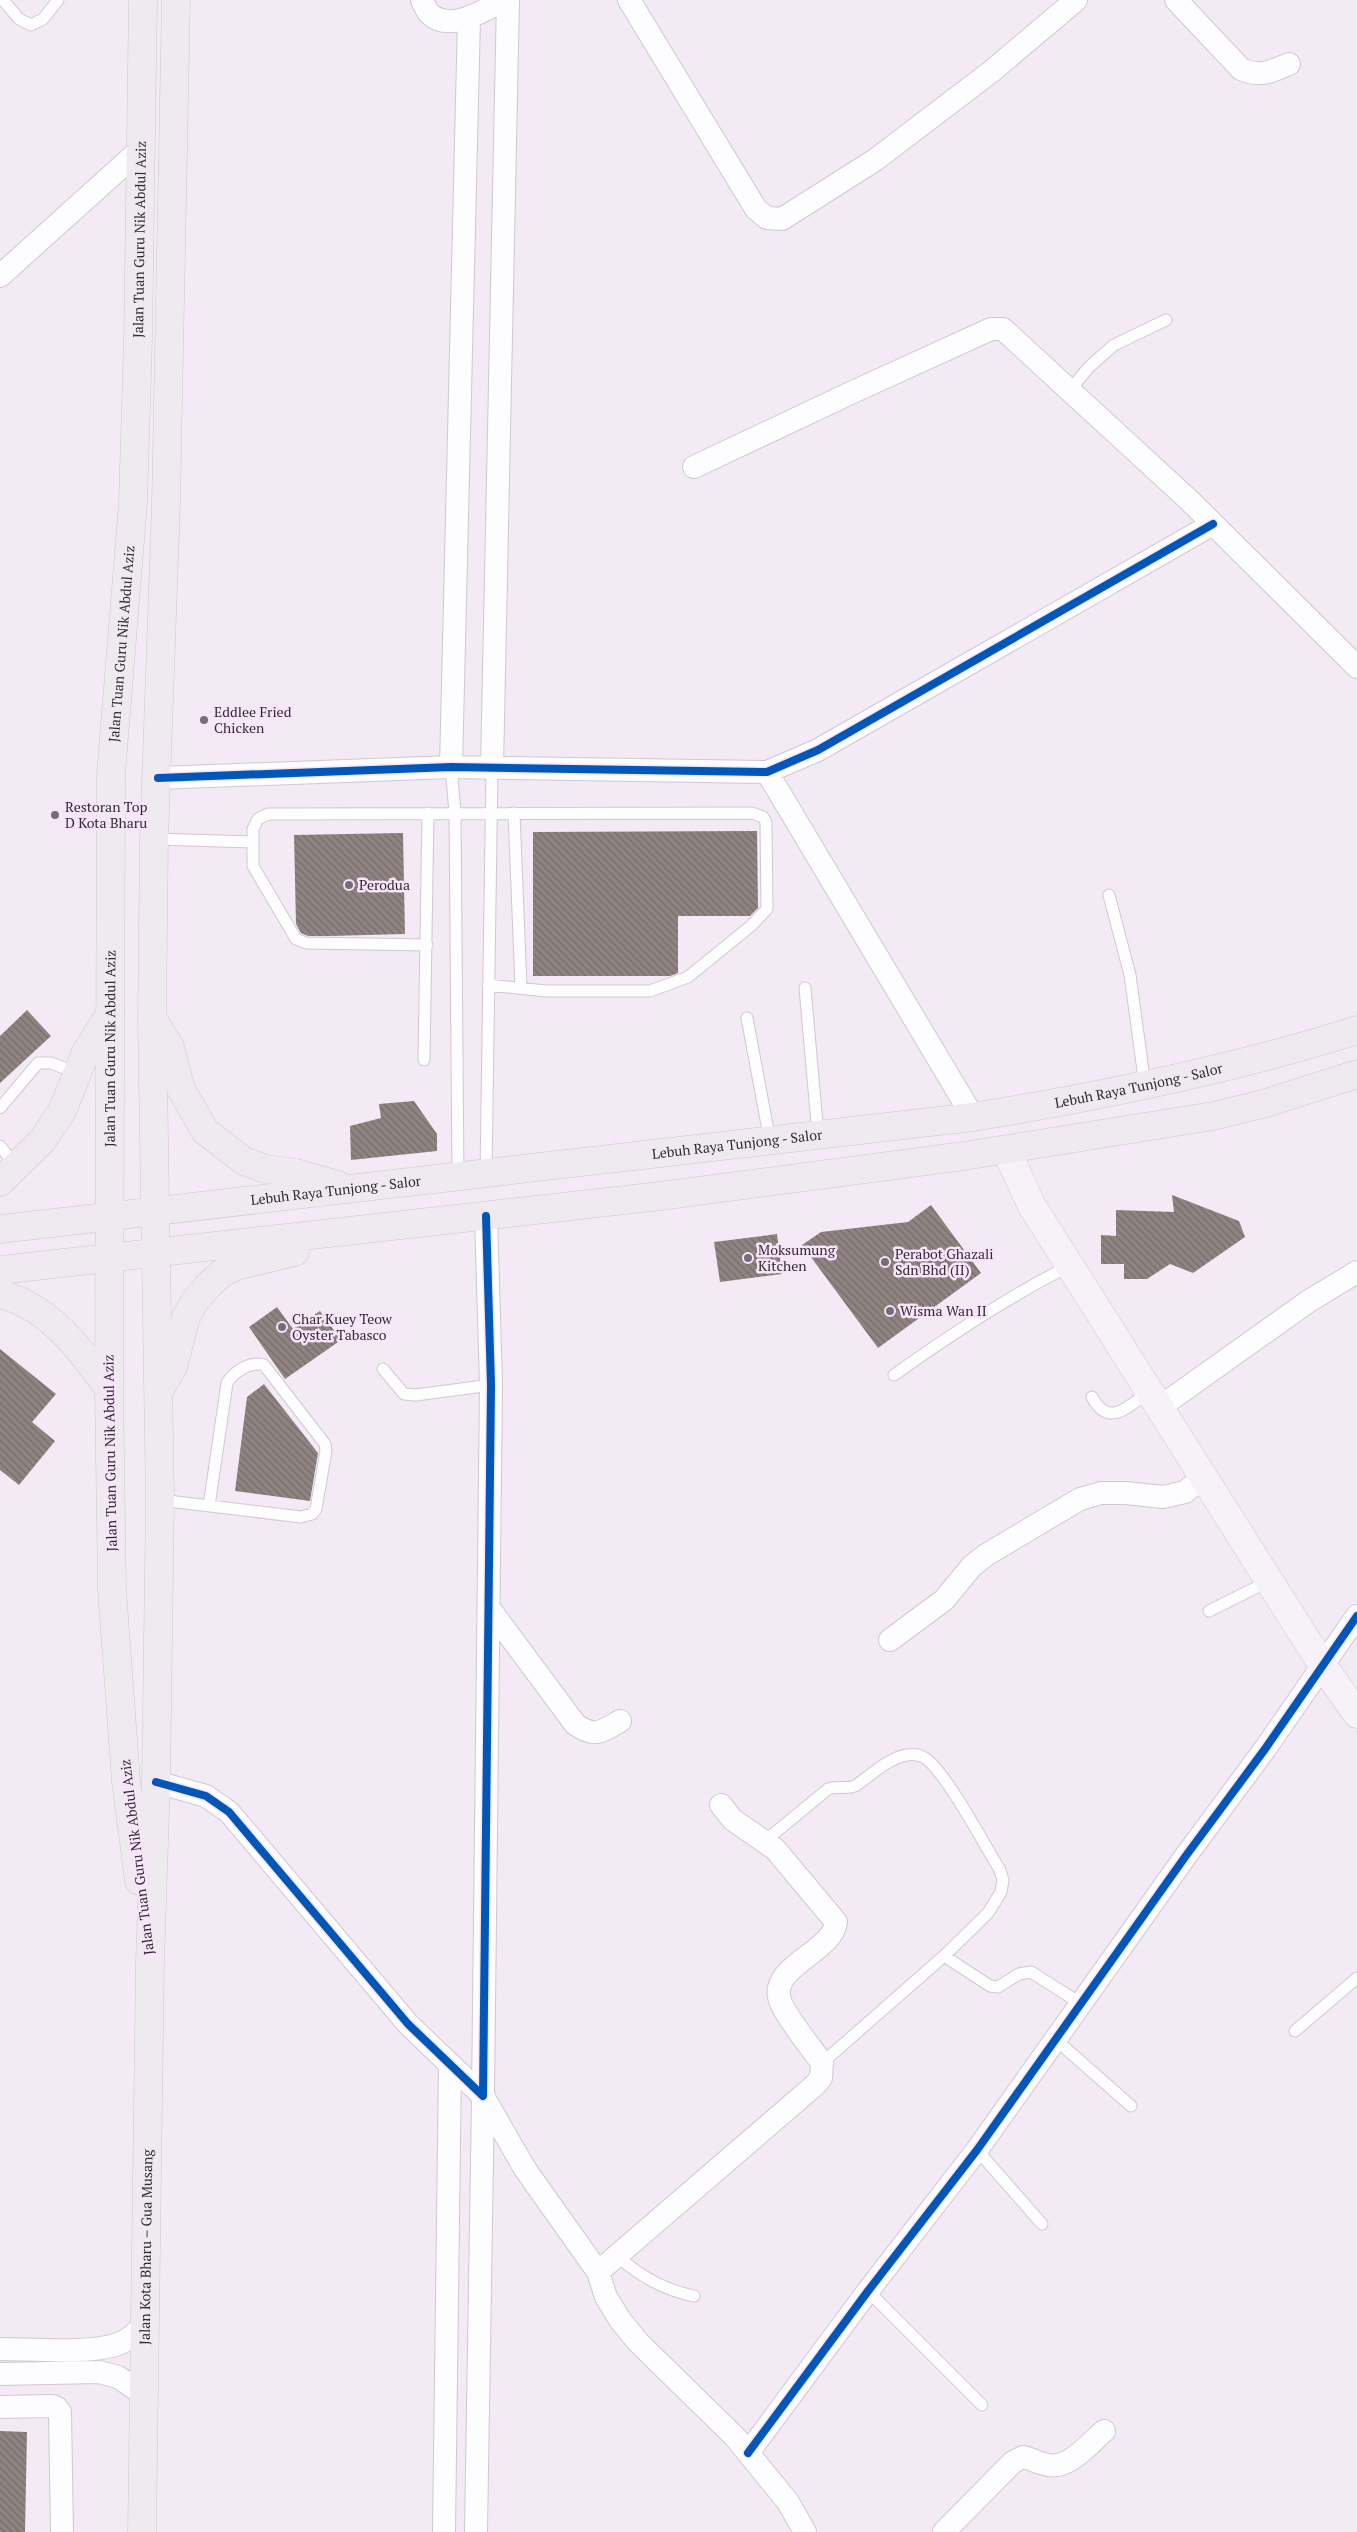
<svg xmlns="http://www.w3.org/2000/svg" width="1357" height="2532" font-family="'PT Serif',serif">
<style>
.building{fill:url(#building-back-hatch)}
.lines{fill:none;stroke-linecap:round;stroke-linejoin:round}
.service-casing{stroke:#cfc8d0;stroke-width:13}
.minor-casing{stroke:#cfc8d0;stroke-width:24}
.secondary-casing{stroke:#cfc8d0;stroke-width:29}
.primary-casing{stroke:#cec9ce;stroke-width:29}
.service{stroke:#fdfcfe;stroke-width:11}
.minor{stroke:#fdfcfe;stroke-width:22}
.secondary{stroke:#f6f2f7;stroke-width:28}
.primary{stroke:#efe9f0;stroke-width:28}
.cycleway-casing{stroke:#f7e5fa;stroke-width:11}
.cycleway{stroke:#0057b8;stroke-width:8}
.poi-dot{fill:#766e77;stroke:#f7e5fa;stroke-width:2}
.labels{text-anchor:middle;stroke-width:5;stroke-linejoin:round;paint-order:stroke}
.street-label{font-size:14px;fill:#322b33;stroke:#f7e5fa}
.poi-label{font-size:14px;fill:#322b33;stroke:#f7e5fa;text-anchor:start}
</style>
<defs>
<pattern id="building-back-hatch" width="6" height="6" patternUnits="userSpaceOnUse" patternTransform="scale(1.25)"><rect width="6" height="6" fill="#8f8481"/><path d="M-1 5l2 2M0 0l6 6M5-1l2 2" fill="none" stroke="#756c6a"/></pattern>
</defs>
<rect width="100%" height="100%" fill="#f4eaf5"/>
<!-- building -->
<path class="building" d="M757,831L758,908L750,916H678V973L670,976H533V832Z
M403,833L405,934L329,936H308L301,933L296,924L294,835Z
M27,1010L51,1036L0,1083V1036Z
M414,1101L437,1134V1151L351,1160L350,1126L381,1118L379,1104Z
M1172,1195L1239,1221L1245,1237L1193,1273L1170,1264L1147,1279H1124V1264H1101V1235L1116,1236V1210L1174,1212Z
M931,1205L981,1273L878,1348L802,1245L821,1232L908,1222Z
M777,1234L782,1274L720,1282L714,1242Z
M277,1307L293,1329L320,1311L341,1340L285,1379L249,1327Z
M0,1349L56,1394L32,1422L55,1441L19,1485L0,1470Z
M264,1384L318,1453L310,1501L235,1491L247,1397Z
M0,2431L27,2432L25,2532H0Z"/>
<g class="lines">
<!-- service casing -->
<g class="service-casing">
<path id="service" d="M3,0L19,19L31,25L43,19L58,0
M1070,390L1089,367L1114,345L1166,320
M451,767L455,813L458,1176
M514,813L521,987
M154,839L253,842
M1109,895L1130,975L1145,1085
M427,945L306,943L296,939L253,866V829L258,819L268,814L752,813L763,817L766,822L767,909L752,925L688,977L650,991H546L488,985
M805,988L818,1135
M747,1018L770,1141
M424,1060L428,813
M0,1108L38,1063H51L78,1073
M0,1146L16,1166
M486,1173L492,768
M383,1369L404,1394L416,1395L491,1385
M894,1375C950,1335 1008,1297 1069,1266
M1092,1397C1109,1429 1128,1406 1150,1391
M160,1500L301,1517L312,1514L316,1509L326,1451L325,1444L264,1365C251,1361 234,1371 227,1383L209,1506
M1209,1611L1269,1581
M765,1841L828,1789C837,1785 845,1790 855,1786C870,1776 888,1758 907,1755C913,1754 920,1755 925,1758C946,1772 985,1846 1000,1870L1003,1880L1001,1892L988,1913L944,1956L822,2063
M944,1956L990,1986L998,1987L1019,1974L1031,1972L1080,2003
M1295,2031L1357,1978
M1055,2039L1131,2106
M977,2150L1042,2224
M618,2257C642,2277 664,2290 694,2296
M868,2291L982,2405"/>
</g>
<!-- minor casing -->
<g class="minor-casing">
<path id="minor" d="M422,0C424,4 426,11 430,14C451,33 484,10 504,0
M629,0L756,209L767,218L782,219L875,160L992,71L1076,0
M1176,0L1241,69C1260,78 1272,71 1289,64
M0,276L141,149
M694,467L855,391L991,329H1003L1190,501L1357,667
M451,767L469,18
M492,768L508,0
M767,772L973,1117
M158,778L451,767L767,772L818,750L1213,524
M1160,1407L1309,1301L1357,1272
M489,1608L575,1724C594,1738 601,1732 620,1721
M890,1640L944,1600L972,1566L986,1555L1080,1499L1101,1493H1126L1163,1497L1185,1492L1202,1478
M156,1782L206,1796L229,1812L408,2024L483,2096L491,1385L486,1216
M483,2096L525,2169L598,2272L606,2297L620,2320L638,2342L735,2437L788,2502L805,2532
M598,2272L815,2085L821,2078L822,2063C810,2046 789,2021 781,2003C765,1967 833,1953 836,1922L775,1849L733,1820L721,1805
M0,2349C31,2349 96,2355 123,2342C131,2338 138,2331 144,2325
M0,2374L99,2372L118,2377L143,2394
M0,2407L52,2406L57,2408L60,2412L62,2532
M748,2453L868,2291L977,2150L1185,1857L1265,1749L1357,1616
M444,2532L450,2064
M476,2532L483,2099
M944,2532L1013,2462L1023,2457C1032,2459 1040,2464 1049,2465C1069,2469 1090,2443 1104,2431"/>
</g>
<!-- secondary casing -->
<g class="secondary-casing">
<path id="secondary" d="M1006,1150L1032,1206L1323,1666L1357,1714"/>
</g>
<!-- primary casing -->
<g class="primary-casing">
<g id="primary">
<path d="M154,1021L170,1047L181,1089L205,1131L244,1161L266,1169L296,1173L338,1185"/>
<path d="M0,1182L42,1141L62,1111L86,1052L110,1014"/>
<path id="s1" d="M0,1229L973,1117C1103,1096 1231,1070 1357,1030"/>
<path d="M0,1270L660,1196L964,1156L1213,1116L1263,1104L1357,1074"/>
<path d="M0,1294C50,1307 80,1349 109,1389"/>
<path d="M161,1387L173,1367L186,1317L195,1301L208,1286L222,1273L236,1266L295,1252"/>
<path id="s2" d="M139,1881L126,1781L112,1590L109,1389L111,774L133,503L138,339L143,0"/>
<path id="s3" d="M142,2532L150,1962L156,1782L160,1500L152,1018L154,839L166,504L176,0"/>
</g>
</g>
<!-- service -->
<use href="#service" class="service"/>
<!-- minor -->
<use href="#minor" class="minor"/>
<!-- secondary -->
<use href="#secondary" class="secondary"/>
<!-- primary -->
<use href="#primary" class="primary"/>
<!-- cycleway casing -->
<g class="cycleway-casing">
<path id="cycleway" d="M158,778L451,767L767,772L818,750L1213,524
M156,1782L206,1796L229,1812L408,2024L483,2096L491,1385L486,1216
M748,2453L868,2291L977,2150L1185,1857L1265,1749L1357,1616"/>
</g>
<!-- cycleway -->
<use href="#cycleway" class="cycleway"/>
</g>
<!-- markers -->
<g class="poi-dot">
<circle cx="204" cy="720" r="5"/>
<circle cx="55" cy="815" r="5"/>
<circle cx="349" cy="885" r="5"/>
<circle cx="748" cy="1258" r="5"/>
<circle cx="885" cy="1262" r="5"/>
<circle cx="890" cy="1311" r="5"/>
<circle cx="282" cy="1327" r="5"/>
</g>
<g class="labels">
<!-- street labels -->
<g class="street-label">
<text dy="5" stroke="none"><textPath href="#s2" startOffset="1644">Jalan Tuan Guru Nik Abdul Aziz</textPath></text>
<text dy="5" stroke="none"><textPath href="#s2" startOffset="1239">Jalan Tuan Guru Nik Abdul Aziz</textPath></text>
<text dy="5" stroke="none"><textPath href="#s2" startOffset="834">Jalan Tuan Guru Nik Abdul Aziz</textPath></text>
<text dy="5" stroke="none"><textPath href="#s1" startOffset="1148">Lebuh Raya Tunjong - Salor</textPath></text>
<text dy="5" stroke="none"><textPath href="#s1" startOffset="742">Lebuh Raya Tunjong - Salor</textPath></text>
<text dy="5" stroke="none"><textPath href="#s1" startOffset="338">Lebuh Raya Tunjong - Salor</textPath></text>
<text transform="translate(110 1453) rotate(-91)" y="5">Jalan Tuan Guru Nik Abdul Aziz</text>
<text transform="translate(137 1857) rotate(-97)" y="5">Jalan Tuan Guru Nik Abdul Aziz</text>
<text dy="5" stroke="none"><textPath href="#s3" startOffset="285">Jalan Kota Bharu – Gua Musang</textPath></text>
</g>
<!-- poi labels -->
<g class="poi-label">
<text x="214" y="717">Eddlee Fried<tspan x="214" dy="16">Chicken</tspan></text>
<text x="65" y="812">Restoran Top<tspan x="65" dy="16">D Kota Bharu</tspan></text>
<text x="359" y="890">Perodua</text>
<text x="758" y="1255">Moksumung<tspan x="758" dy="16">Kitchen</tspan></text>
<text x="895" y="1259">Perabot Ghazali<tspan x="895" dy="16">Sdn Bhd (II)</tspan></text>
<text x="900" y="1316">Wisma Wan II</text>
<text x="292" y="1324">Char Kuey Teow<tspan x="292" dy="16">Oyster Tabasco</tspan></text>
</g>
</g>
</svg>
